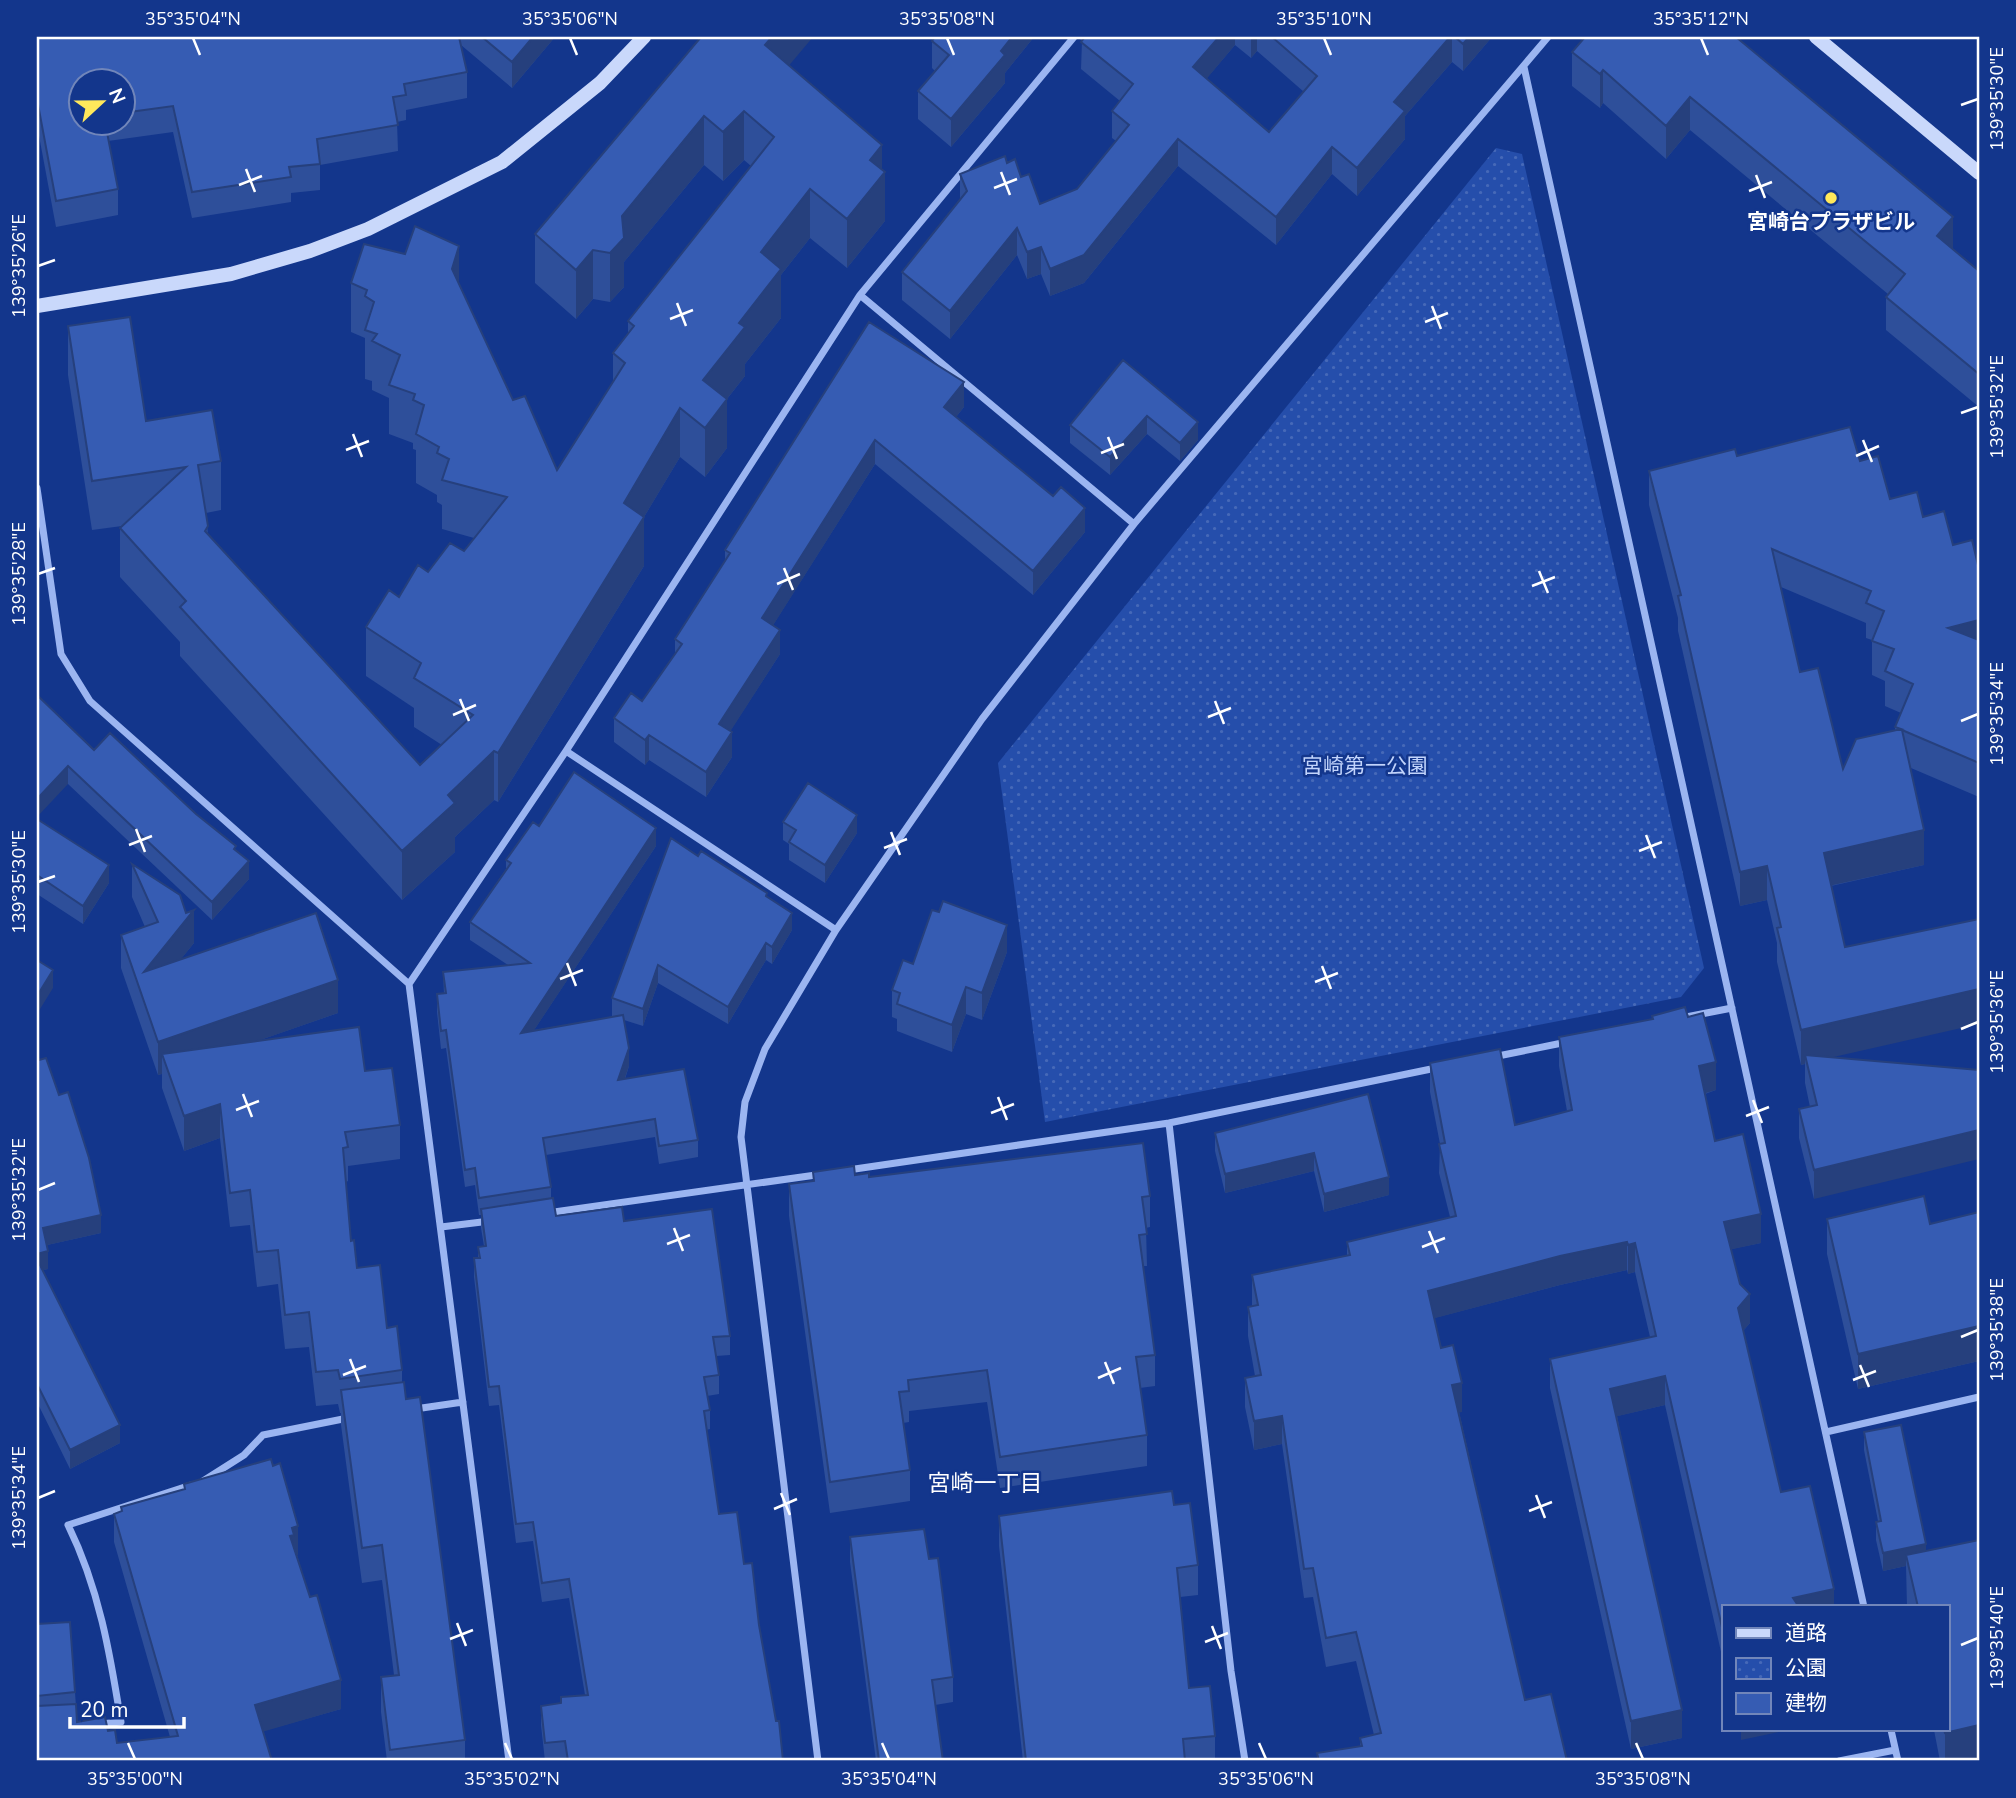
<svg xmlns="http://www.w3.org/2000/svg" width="2016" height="1798" font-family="'Nunito Sans','Noto Sans JP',sans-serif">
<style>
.park{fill:url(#park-dots)}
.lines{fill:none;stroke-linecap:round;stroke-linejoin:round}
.street{stroke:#9bb5f1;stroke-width:7}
.secondary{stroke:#c9d8fb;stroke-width:14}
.wall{fill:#2e4f9a;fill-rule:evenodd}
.shaded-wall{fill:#26407d}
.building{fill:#365cb3;stroke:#26407d;stroke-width:2;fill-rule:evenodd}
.ticks{fill:none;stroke:#fff;stroke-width:2.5}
.poi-dot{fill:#ffe85b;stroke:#13368c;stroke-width:2.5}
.labels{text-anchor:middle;stroke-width:5;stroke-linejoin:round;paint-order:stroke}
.poi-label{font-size:21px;font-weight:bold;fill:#fff;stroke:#13368c}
.park-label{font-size:21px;fill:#c2d4fc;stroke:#13368c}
.neighbourhood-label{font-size:23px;fill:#fff;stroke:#13368c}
.neatline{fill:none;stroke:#fff;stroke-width:2.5}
.ticks-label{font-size:18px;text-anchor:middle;fill:#fff}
</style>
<defs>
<pattern id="park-dots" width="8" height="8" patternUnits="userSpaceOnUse" patternTransform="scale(1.75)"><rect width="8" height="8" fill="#254eab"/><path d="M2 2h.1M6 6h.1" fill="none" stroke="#4669b8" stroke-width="1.8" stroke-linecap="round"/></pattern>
</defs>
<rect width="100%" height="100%" fill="#13368c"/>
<!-- park -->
<path class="park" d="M1496,148L1522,154L1704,968L1681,997L1045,1122L998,763Z"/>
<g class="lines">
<!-- street -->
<path class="street" d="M1524,67L1864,1607
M860,295L1134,524
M37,488L61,654L90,701L409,984
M566,751L836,930
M1681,1018L1732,1008
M1493,1057L1567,1042
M1169,1123L1231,1671L1245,1761
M848,1170L1169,1123L1436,1068
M547,1213L823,1174
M441,1227L490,1221
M415,1409L463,1402
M1826,1432L1979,1397
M203,1481L244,1455L263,1435L348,1418
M100,1724L121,1722C110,1653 99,1588 68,1525L191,1485
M1891,1730L1898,1761
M509,1761L409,984L566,751L860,295L1074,37
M818,1761L741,1137L745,1102L765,1049L836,930L982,719L1134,524L1548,37
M1839,1761L1895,1750"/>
<!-- secondary -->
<path class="secondary" d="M1816,37L1979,173
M37,306L231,274L310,251L368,229L502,162L600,83L644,37"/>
</g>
<!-- wall -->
<path class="wall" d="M37,37H555L512,88L461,45L467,72V98L406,110V120L397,122L398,151L320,165V190L291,193V202L192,218L173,132L108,141L118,189V215L56,227L37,125ZM122,80V122H80Z
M701,37L789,66L882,169L885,221L847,268L810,238L781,275V318L745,364V376L727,399V448L705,477L680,457L644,517V566L498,802L494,800L455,837V852L402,900L180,656V642L120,577V528L122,526L92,530L68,375V326L146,421L221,461V510L206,513L208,535L420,765L442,745L414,727V708L366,676V627L428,572L464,551L474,538L442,529V505L437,502V495L416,483V450L413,449V443L389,434V398L372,390V381L365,379V338L351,332V283L459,284L513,400L557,470L613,382V353L628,333V321L751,166L744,160L723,181L704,165L624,262V287L610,302L593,299L576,319L535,283V234Z
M935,37H1034L1005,73V83L951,147L918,119V91L935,71L932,68V41Z
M1079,37H1492L1463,71L1452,62L1405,116V139L1357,196L1332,174L1276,245L1178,166L1084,283L1050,296L1041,274L1027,279L1017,255L950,339L902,300V272L960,199V174L1007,163L1021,177L1040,204L1077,189L1116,141L1112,138V111L1120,101L1081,69L1082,41L1080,39ZM1235,45L1251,58L1257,51L1304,92L1269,132L1206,79Z
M1585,37L1953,249L1979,271V407L1886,330V297L1888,294L1690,130L1666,159L1603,103L1600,108L1572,86V52Z
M869,322L964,407L956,417L1085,532L1033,595L875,464L773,625L780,654L730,731L732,757L706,797L649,760L645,765L614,742V718L642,701L675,655V639L725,561V550Z
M1123,360L1198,440L1180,461L1147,434L1110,475L1070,443V425Z
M1737,456L1860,461L1890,499L1923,517L1953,545L1979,565V797L1911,768L1924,865L1831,886L1834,1057L1814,1199L1799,1138V1109L1810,1107L1805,1083V1064L1801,1065L1777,962V943L1767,900L1740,906L1678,631V618L1649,505V471ZM1781,587L1866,623V638L1872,640V675L1885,681V706L1901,713L1895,727V731L1843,769L1800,672Z
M37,695L94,750L196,814L236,851L249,879L212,920L68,784Z
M37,819L109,883L83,924L37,894Z
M783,822L857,833L825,883L789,860V844L783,840Z
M539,826L656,846L534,1030L615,1017L612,1016V998L698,856L767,897L792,930L772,964L766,960L728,1024L658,983L643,1026L624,1020L629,1066L625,1079L698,1140V1157L659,1164L655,1137L546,1155L551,1187V1199L556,1216L624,1221L730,1336V1355L716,1356L719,1375V1394L707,1396L710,1410V1429L706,1430L719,1514L744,1564L759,1625L783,1761H565V1760L545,1761L541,1725V1706L561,1704L585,1695L569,1598L542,1602L533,1541L516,1543L499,1405L489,1406L474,1277V1258H478V1247L484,1246L481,1228V1215H479L475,1185L465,1187L446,1048L441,1049L437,1012V994H444L443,972L508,965L470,940V922L506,869V860Z
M132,864L194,943L180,960L338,1013L257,1041L365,1071L400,1125V1159L348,1166V1181L346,1182L351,1241L357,1268L387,1328L402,1370V1382L465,1740V1761H387L381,1712V1677L394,1675L382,1580L362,1583L341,1425V1413H340L338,1404L316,1406L309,1347L285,1349L278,1284L257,1287L250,1225L230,1227L220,1138L184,1151L162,1088V1074L158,1075L121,968V935L145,927L132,897Z
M1007,952L982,1020L966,1014L952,1052L897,1031V1019L892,1017V990L913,964Z
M1652,1016L1688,1017L1716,1090L1705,1094L1715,1141L1761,1243L1731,1249L1750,1323L1743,1331L1781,1492L1834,1607H1724V1665L1665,1405L1617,1416L1682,1738L1631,1749L1550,1388V1359L1650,1337L1635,1272L1628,1274L1627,1270L1560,1285L1434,1318L1441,1348L1462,1412H1459L1525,1700L1567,1761H1317V1753L1360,1747V1738L1374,1735L1356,1661L1326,1667L1313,1597L1304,1598L1282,1444L1254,1450L1245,1407V1378L1255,1376L1248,1336V1307L1252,1306V1275L1347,1256V1242L1450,1217L1439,1173L1440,1144L1430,1092V1063L1515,1125L1567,1111L1559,1066V1037L1652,1019Z
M37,1055L101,1233L47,1245L48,1269L43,1270L120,1443L70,1469L37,1402Z
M1368,1094L1389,1195L1324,1212L1314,1171L1225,1193L1215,1151V1133Z
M813,1172L855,1175L869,1177L1150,1196V1227L1146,1228L1147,1266H1143L1155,1355V1386L1140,1388L1147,1435V1466L1000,1488L987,1402L909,1411V1422L903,1423L910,1470V1501L830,1513L789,1216V1184L813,1182Z
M1979,1212V1361L1858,1389L1827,1254V1219L1930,1224Z
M1901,1425L1926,1544V1551L1979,1540V1761H1940L1934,1730H1948V1607H1907L1906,1566L1883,1571L1876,1540V1522L1878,1521L1864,1450V1432Z
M184,1484L298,1555H297L341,1709L263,1731L37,1761V1624L75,1692L77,1722L108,1731L117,1743L170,1737L114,1542V1514L121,1512V1507L184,1489Z
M1174,1505L1198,1565V1595L1180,1597L1189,1688L1215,1736V1761H1023L999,1546V1516Z
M850,1537L929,1559L953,1677V1702L935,1705L943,1761H876L850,1562Z"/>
<!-- shaded-wall -->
<path class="shaded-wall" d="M533,37H555L512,88V62Z
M772,37H813L765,94V45Z
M1012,37H1034L1005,73V83L951,147V119Z
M1219,37H1235V45L1193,95V67Z
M1251,37H1257V51L1251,58Z
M1450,37H1452V62L1405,116V139L1357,196V168L1394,102Z
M1469,37H1492L1463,71V44Z
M1603,70V103L1600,108V74Z
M1690,97V130L1666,159V126Z
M744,111V160L723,181V132Z
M704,116V165L624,262V287L610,302V253L622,216Z
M1178,139V166L1084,283L1050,296V269Z
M882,145V176L885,172V221L847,268V219L870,160Z
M1332,147V174L1276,245V217Z
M810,189V238L781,275V318L745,364V376L704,428L703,380L761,252Z
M1953,217V250L1937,236Z
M1017,228V255L950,339V311Z
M459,246V295L452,269Z
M1041,247V274L1027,279V252Z
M593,250V299L576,319V270Z
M964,382V407L944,432V407Z
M727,399V448L705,477V428Z
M680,408V457L644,517V566L498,802V753L624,503Z
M1147,416V434L1110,475V457Z
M1198,422V440L1180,461V443Z
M875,440V464L762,643V618Z
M1085,508V532L1033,595V571Z
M1979,620V655L1948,628Z
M780,630V654L719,749V724Z
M732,732V757L706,797V772Z
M649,735V760L645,765V740Z
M494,751V800L455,837V852L402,900V851L448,795Z
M68,766V784L37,817V799Z
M857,815V833L825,883V865Z
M656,828V846L521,1050V1033Z
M1924,830V865L1824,887V853Z
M249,861V879L212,920V902Z
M109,865V883L83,924V906Z
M1767,866V900L1740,906V872Z
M194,910V943L145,1004L144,972Z
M792,913V930L772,964V947Z
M1007,925V952L982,1020V993Z
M766,943V960L728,1024V1007Z
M658,965V983L643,1026V1009Z
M53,970V988L37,1014V996Z
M338,980V1013L168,1072L162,1054V1074L158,1075V1042Z
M966,987V1014L952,1052V1025Z
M1979,989V1024L1807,1063L1805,1055V1064L1801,1065V1030Z
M629,1048V1066L618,1098V1080Z
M1716,1062V1090L1699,1095V1066Z
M220,1104V1138L184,1151V1116Z
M1979,1130V1159L1814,1199V1170Z
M1314,1153V1171L1225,1193V1174Z
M1389,1177V1195L1324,1212V1194Z
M1761,1214V1243L1724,1251V1222Z
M101,1215V1233L43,1246V1228Z
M1627,1242V1270L1560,1285L1428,1320V1291L1560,1256Z
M1635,1243V1272L1628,1274V1245Z
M48,1251V1269L37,1272V1254Z
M1750,1294V1323L1738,1337V1308Z
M1979,1326V1361L1858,1389V1354Z
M1665,1376V1405L1610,1418V1389Z
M1462,1383V1412L1452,1414V1385Z
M1282,1416V1444L1254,1450V1421Z
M120,1425V1443L70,1469V1450Z
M298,1526V1555L294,1556L290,1536L292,1528Z
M1926,1544V1562L1906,1555V1566L1883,1571V1553Z
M1834,1589V1607H1793V1598Z
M341,1680V1709L255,1734V1705Z
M1682,1710V1738L1631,1749V1721Z
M1979,1725V1761H1945V1733Z
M1741,1730H1788L1741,1740Z"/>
<!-- building -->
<path class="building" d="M37,37H459L467,72L404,84L406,95L393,97L398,125L317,139L320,164L289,167L291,177L192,192L173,106L122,113V80H80V122H105L118,189L56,201L37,99Z
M482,37H533L512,62Z
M701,37H772L765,45L882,145L870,160L885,172L847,219L810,189L761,252L781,269L739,323L745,327L703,380L727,399L705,428L680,408L624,503L644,517L498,753L494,751L448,795L455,803L402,851L180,607L186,601L120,528L186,467L92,481L68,326L130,317L146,421L212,410L221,461L198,465L208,526L205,531L420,765L473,715L414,678L421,663L366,627L389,590L399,597L418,565L428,572L450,543L464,551L507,497L442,480L449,459L437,453L439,447L416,434L424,405L413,400L415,394L389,385L400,355L372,341L377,334L365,330L374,302L365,296L367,290L351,283L364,244L405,254L415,226L459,246L452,269L513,400L525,396L557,470L625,363L613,353L634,326L628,321L774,137L744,111L723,132L704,116L622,216L624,238L610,253L593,250L576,270L535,234Z
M935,37H1012L1001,51L1005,55L951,119L918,91L949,55L932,41Z
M1085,37H1219L1193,67L1269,132L1317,76L1272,37H1450L1394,102L1405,111L1357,168L1332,147L1276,217L1178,139L1084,255L1050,269L1041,247L1027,252L1017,228L950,311L902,272L967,191L960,174L1005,156L1007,163L1015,159L1021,177L1029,174L1040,204L1077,189L1129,125L1112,111L1133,84L1081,42Z
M1455,37H1469L1463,44Z
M1585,37H1736L1953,217L1937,236L1979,271V374L1886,297L1905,274L1690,97L1666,126L1603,70L1600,74L1572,52Z
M869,322L964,382L944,407L1053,496L1061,487L1085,508L1033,571L875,440L762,618L780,630L719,724L732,732L706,772L649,735L645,740L614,718L631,693L642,701L682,644L675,639L730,553L725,550Z
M1123,360L1198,422L1180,443L1147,416L1110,457L1070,425Z
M1850,427L1860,461L1878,456L1890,499L1917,492L1923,517L1944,511L1953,545L1972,540L1978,565H1979V620L1948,628L1979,640V763L1902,730L1924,830L1824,853L1845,947L1979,919V989L1801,1030L1777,928L1781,927L1767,866L1740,872L1678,596L1681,595L1649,471L1735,449L1737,456ZM1772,549L1871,591L1866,603L1884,611L1872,641L1894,649L1885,671L1913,684L1895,727L1901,729L1856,739L1843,769L1818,668L1800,672Z
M37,695L94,750L110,733L196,814L236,846L234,849L249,861L212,902L68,766L37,799Z
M574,772L656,828L521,1033L623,1015L629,1048L618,1080L684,1069L698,1140L659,1146L655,1119L543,1138L551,1187L479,1198L475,1168L465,1170L446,1030L441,1031L437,994L446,993L443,972L530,963L470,922L511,863L506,860L533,822L539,826Z
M808,783L857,815L825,865L789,842L796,830L783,822Z
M37,819L109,865L83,906L37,875Z
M671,838L698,856L701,851L767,893L766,896L792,913L772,947L766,943L728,1007L658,965L643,1009L612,998Z
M132,864L180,895L186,913L194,910L144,972L316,913L338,980L158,1042L121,935L158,922Z
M943,901L1007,925L982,993L966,987L952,1025L897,1004L900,993L892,990L903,960L913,964L932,910L939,912Z
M37,960L53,970L37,996Z
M1685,1007L1688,1017L1703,1013L1716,1062L1699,1066L1715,1141L1743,1134L1761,1214L1724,1222L1740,1284L1750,1294L1738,1308L1781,1492L1810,1486L1834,1589L1793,1598L1799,1607H1724V1636L1665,1376L1610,1389L1682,1710L1631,1721L1550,1359L1656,1336L1635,1243L1628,1245L1627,1242L1560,1256L1428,1291L1441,1348L1453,1345L1462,1383L1452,1385L1525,1700L1551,1694L1567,1761H1319L1317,1753L1362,1746L1360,1738L1381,1733L1356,1632L1326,1638L1313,1568L1304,1569L1282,1416L1254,1421L1245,1378L1261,1375L1248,1307L1258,1305L1252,1275L1350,1255L1347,1242L1456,1216L1439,1144L1445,1143L1430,1063L1500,1049L1515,1125L1572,1110L1559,1037L1653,1019L1652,1016Z
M359,1027L365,1071L392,1068L400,1125L345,1132L348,1147L343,1148L351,1241L354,1240L357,1268L380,1265L387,1328L397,1326L402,1370L340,1379L338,1370L316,1372L309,1312L285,1315L278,1250L257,1252L250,1190L230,1193L220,1104L184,1116L162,1054Z
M37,1055L39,1060L46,1058L59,1095L68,1092L89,1158L101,1215L43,1228L48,1251L37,1254Z
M1805,1055L1979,1070V1130L1814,1170L1799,1109L1817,1105Z
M1368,1094L1389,1177L1324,1194L1314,1153L1225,1174L1215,1133Z
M1143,1143L1150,1196L1142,1197L1147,1234L1139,1235L1155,1355L1136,1357L1147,1435L1000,1457L987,1370L908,1380L909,1391L899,1392L910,1470L830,1482L789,1184L814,1181L813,1172L854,1166L855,1175L869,1173V1177Z
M1924,1196L1930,1224L1979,1212V1326L1858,1354L1827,1219Z
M553,1198L556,1216L622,1207L624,1221L712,1209L730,1336L713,1337L719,1375L704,1377L710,1410L704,1411L719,1514L737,1512L744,1564L752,1563L759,1625L776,1721H779L783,1761H568L565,1741L545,1743L541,1706L561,1703V1697L588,1695L569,1579L542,1583L533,1522L516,1524L499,1386L489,1387L474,1258H480L478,1247L486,1246L481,1209Z
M37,1259L120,1425L70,1450L37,1384Z
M404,1382L406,1399L420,1397L465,1740L390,1750L381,1677L399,1675L382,1545L362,1548L341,1390Z
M1901,1425L1926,1544L1883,1553L1876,1522L1881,1521L1864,1432Z
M271,1459L273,1466L280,1463L298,1526L292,1528L294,1535L290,1536L310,1597L317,1595L341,1680L255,1705L272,1761H37V1706L76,1704L77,1722L105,1717L108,1731L115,1730L117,1743L178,1736L114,1514L122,1511L121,1507L185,1489L184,1484Z
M1172,1491L1174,1505L1190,1503L1198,1565L1177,1568L1189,1688L1210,1686L1215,1736L1183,1739L1185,1761H1026L999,1516Z
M924,1529L929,1559L938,1558L953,1677L932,1680L943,1761H879L850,1537Z
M1979,1540V1725L1945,1733L1944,1730H1948V1607H1918L1906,1555Z
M70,1622L75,1692L37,1696V1624Z"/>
<!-- ticks -->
<path class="ticks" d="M193,38L200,55M570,38L577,55M947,38L954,55M1324,38L1331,55M1701,38L1708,55M1961,105L1978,99M246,169L255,192M1001,172L1010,195M1756,175L1765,198M239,185L262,176M994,188L1017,179M1749,191L1772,182M38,266L55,260M677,303L686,326M1432,306L1441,329M670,319L693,310M1425,322L1448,313M1961,413L1978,407M353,434L362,457M1108,437L1117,459M1863,440L1872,462M346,450L369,441M1101,453L1124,444M1856,456L1879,446M784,568L793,590M1539,571L1548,593M38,574L55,568M777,584L800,574M1532,586L1555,577M460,699L469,721M1215,701L1224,724M453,715L476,705M1208,717L1231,708M1961,721L1978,714M136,829L145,852M891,832L900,855M1646,835L1655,858M129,845L152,836M884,848L907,839M1639,851L1662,842M38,882L55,876M567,963L576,986M1322,966L1331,989M560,979L583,970M1315,982L1338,973M1961,1029L1978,1022M243,1094L252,1117M998,1097L1007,1120M1753,1100L1762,1123M236,1110L259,1101M991,1113L1014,1104M1746,1116L1769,1107M38,1190L55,1183M674,1228L683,1251M1429,1231L1438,1253M667,1244L690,1235M1422,1247L1445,1238M1961,1337L1978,1330M350,1359L359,1382M1105,1362L1114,1384M1860,1365L1869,1387M343,1375L366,1366M1098,1378L1121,1368M1853,1380L1876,1371M781,1493L790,1515M1536,1495L1545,1518M38,1498L55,1491M774,1509L797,1499M1529,1511L1552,1502M457,1623L466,1646M1212,1626L1221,1649M450,1639L473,1630M1205,1642L1228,1633M1961,1645L1978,1638M128,1743L135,1759M505,1743L512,1759M882,1743L889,1759M1259,1743L1266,1759M1636,1743L1643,1759"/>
<!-- markers -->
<circle class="poi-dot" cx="1831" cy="198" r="7"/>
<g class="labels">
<!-- poi labels -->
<g class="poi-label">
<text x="1831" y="229">宮崎台プラザビル</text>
</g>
<!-- park labels -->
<g class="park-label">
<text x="1365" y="773">宮崎第一公園</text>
</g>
<!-- neighbourhood labels -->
<g class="neighbourhood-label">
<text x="985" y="1491">宮崎一丁目</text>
</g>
</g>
<!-- border -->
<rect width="2016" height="1798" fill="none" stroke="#13368c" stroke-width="77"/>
<!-- legend -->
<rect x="1722" y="1605" width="228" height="126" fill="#13368c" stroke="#7186ba" stroke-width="2"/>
<rect x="1736" y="1628" width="35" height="10" fill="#c9d8fb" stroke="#7186ba" stroke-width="2"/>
<text x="1785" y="1640" font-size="21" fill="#ffffff">道路</text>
<rect x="1736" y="1658" width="35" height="21" fill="url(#park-dots)" stroke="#7186ba" stroke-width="2"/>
<text x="1785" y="1675" font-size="21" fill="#ffffff">公園</text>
<rect x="1736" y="1693" width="35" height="21" fill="#365cb3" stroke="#7186ba" stroke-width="2"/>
<text x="1785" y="1710" font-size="21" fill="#ffffff">建物</text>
<!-- north arrow -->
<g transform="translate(102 102) rotate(68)"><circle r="33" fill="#13368c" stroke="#7186ba" stroke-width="2"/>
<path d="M0-5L12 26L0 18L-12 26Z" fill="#ffe85b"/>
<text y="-10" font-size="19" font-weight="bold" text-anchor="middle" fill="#ffffff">N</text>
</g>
<!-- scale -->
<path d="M70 1717v10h114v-10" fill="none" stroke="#ffffff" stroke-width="3.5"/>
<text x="80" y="1717" font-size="21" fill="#ffffff" stroke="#13368c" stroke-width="5" paint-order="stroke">20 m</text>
<rect x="38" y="38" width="1940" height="1721" class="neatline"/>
<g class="ticks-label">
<text x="193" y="25">35°35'04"N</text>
<text x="570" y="25">35°35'06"N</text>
<text x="947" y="25">35°35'08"N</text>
<text x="1324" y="25">35°35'10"N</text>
<text x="1701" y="25">35°35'12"N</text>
<text transform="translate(1997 99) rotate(-90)" y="6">139°35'30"E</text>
<text transform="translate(19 266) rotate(-90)" y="6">139°35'26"E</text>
<text transform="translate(1997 407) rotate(-90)" y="6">139°35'32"E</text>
<text transform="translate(19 574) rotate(-90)" y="6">139°35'28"E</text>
<text transform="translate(1997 714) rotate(-90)" y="6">139°35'34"E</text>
<text transform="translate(19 882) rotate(-90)" y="6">139°35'30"E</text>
<text transform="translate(1997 1022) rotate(-90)" y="6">139°35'36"E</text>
<text transform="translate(19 1190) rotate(-90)" y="6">139°35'32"E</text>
<text transform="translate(1997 1330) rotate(-90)" y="6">139°35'38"E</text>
<text transform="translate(19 1498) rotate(-90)" y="6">139°35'34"E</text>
<text transform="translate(1997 1638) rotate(-90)" y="6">139°35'40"E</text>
<text x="135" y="1785">35°35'00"N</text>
<text x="512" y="1785">35°35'02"N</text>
<text x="889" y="1785">35°35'04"N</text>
<text x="1266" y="1785">35°35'06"N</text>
<text x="1643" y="1785">35°35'08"N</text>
</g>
</svg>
